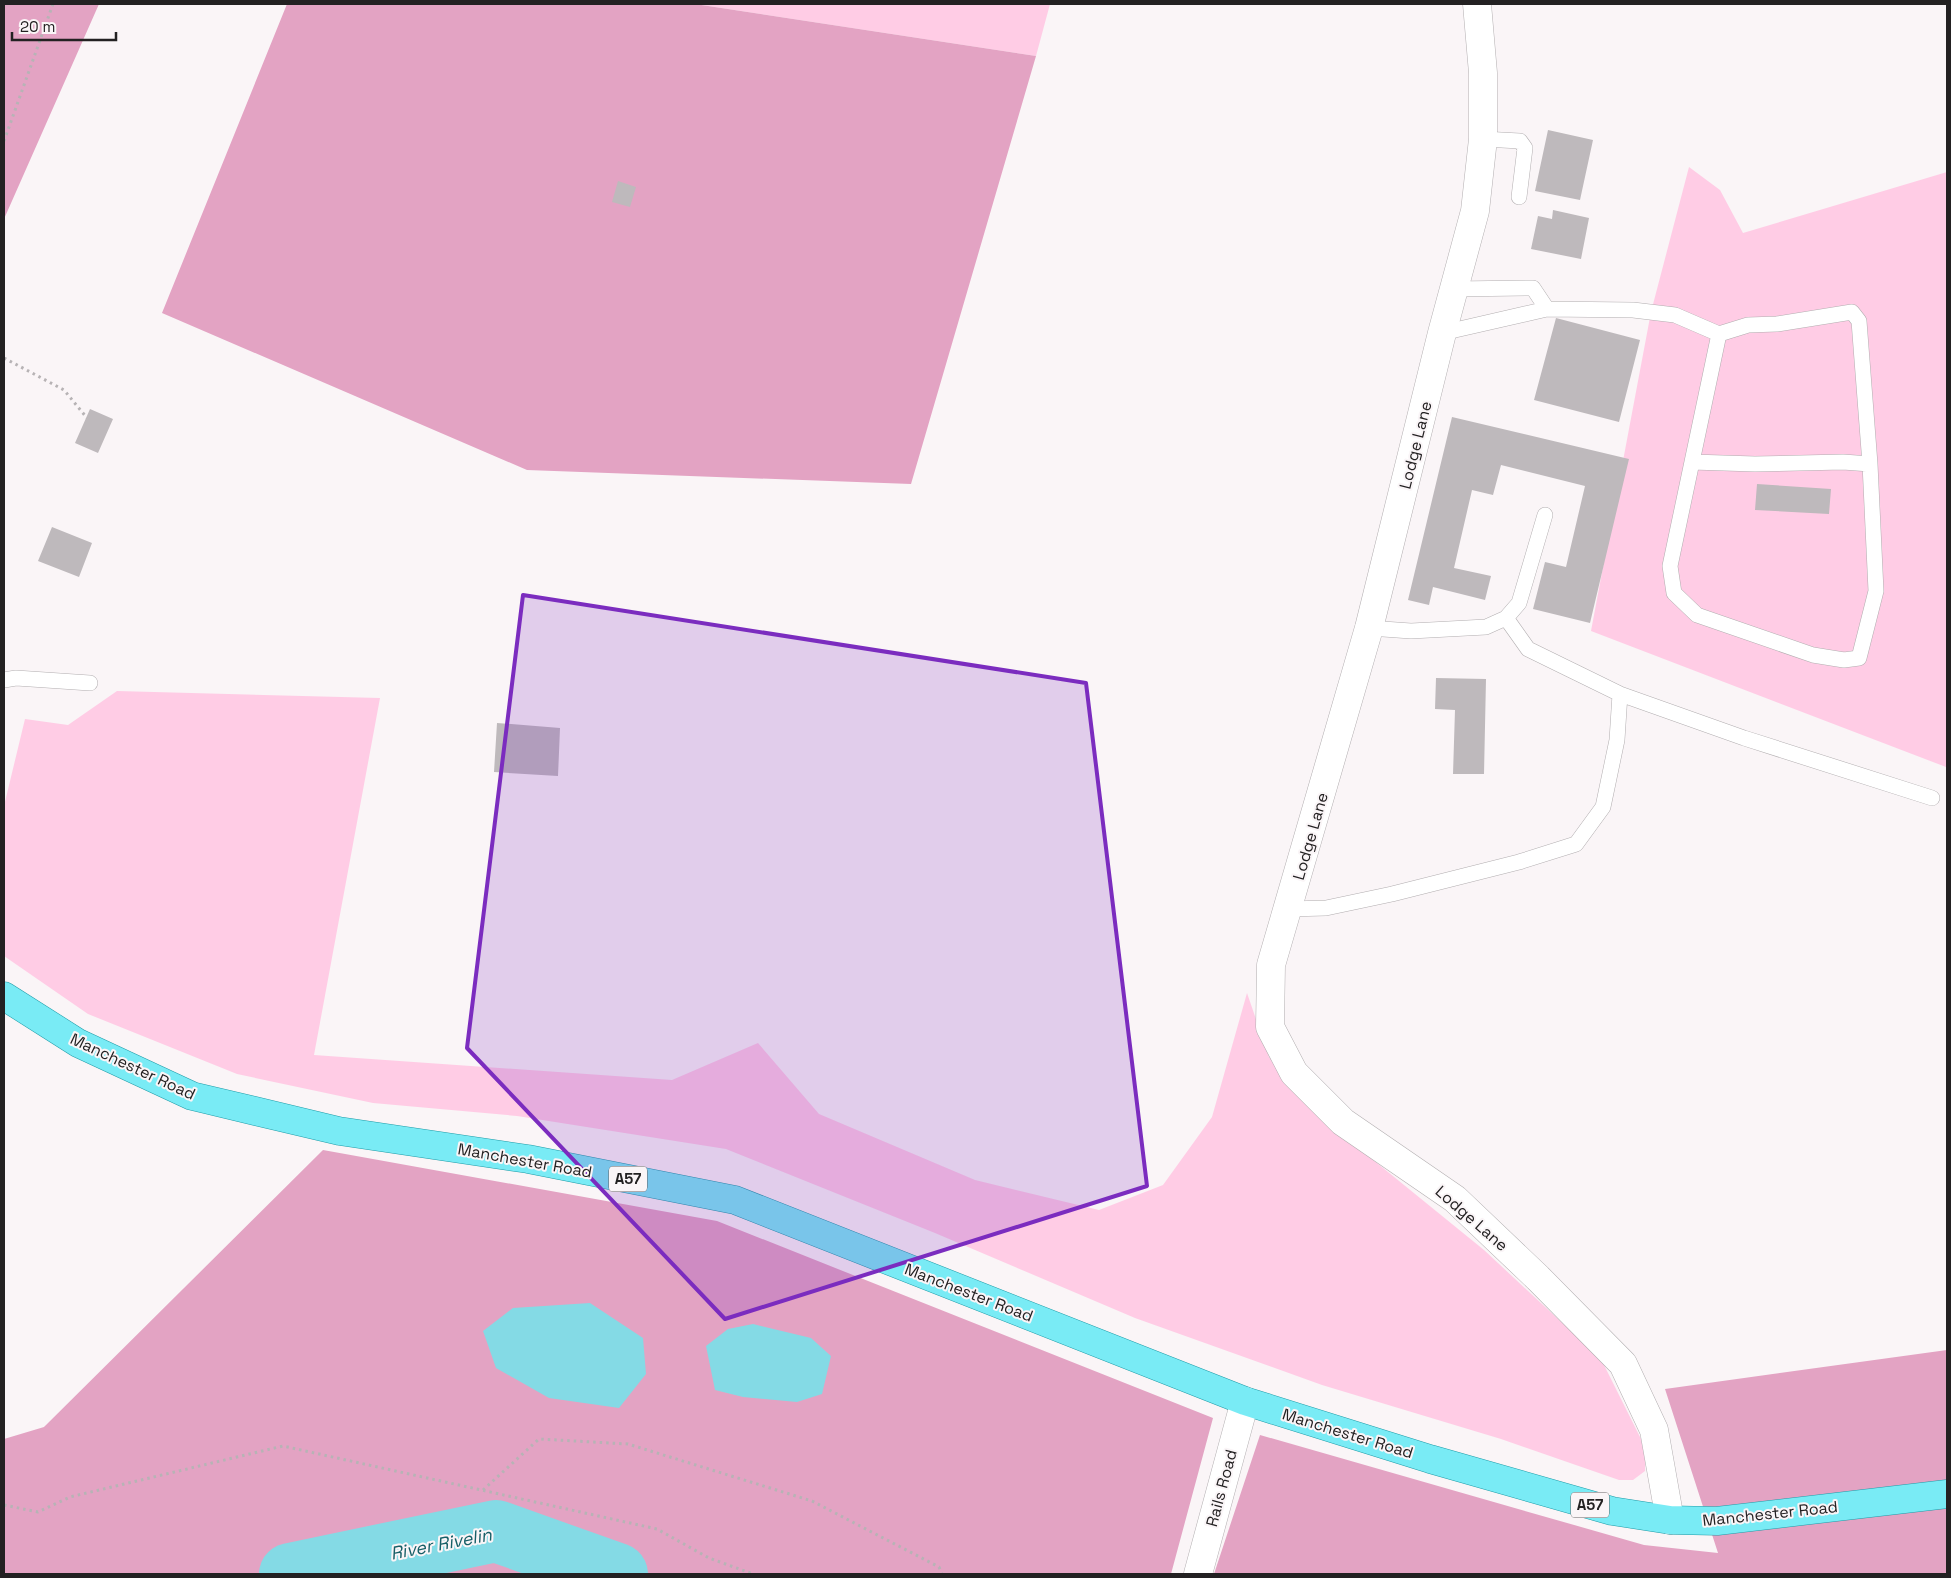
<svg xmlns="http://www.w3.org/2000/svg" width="1951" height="1578" font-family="'Space Grotesk',sans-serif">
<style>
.green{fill:#ffcce5}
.forest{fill:#e3a3c3}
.water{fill:#84dae5}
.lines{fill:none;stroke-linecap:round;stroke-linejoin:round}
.river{stroke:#84dae5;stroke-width:62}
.building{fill:#beb9bc}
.service-casing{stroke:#b2aeb0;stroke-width:16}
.minor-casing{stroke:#b2aeb0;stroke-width:29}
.tertiary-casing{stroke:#b2aeb0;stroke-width:29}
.primary-casing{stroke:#219ba7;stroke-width:29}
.path{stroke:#b7b3b5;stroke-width:3;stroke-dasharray:2.5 4;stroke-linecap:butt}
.service{stroke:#fff;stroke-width:15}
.minor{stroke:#fff;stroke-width:28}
.tertiary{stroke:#fff;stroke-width:28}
.primary{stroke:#79ebf5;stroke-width:28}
.marked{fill:#7b2cbf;fill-opacity:0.2;stroke:#7b2cbf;stroke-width:4;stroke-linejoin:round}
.labels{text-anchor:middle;stroke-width:4;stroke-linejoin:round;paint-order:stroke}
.shield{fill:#faf5f7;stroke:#646162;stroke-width:1}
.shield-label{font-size:15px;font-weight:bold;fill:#232122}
.street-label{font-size:16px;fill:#232122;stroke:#faf5f7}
.water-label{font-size:18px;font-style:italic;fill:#165f67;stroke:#faf5f7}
</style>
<rect width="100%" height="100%" fill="#faf5f7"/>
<!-- green -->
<path class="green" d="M695,4H1050L1036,56Z
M1689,167L1720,190L1743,233L1947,172L1946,767L1591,631L1651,312Z
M117,691L380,698L314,1055L672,1080L758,1043L819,1114L975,1180L1099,1210L1163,1185L1212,1117L1247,993L1269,1057L1340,1133L1484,1250L1601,1359L1646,1449L1645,1471L1633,1480H1619L1501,1439L1322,1385L1135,1318L935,1233L726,1149L517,1116L373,1103L237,1074L88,1014L4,956V806L25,719L68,725Z"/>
<!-- forest -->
<path class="forest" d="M4,4H99L4,219Z
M287,4H695L1036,56L911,484L527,470L162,313Z
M323,1150L717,1221L1213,1418L1171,1574H4V1439L44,1427Z
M1947,1350V1574H1214L1260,1435L1644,1545L1718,1553L1665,1389Z"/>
<!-- water -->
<path class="water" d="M590,1303L643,1338L646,1374L619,1408L549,1398L496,1368L483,1331L513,1308Z
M753,1324L811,1338L831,1356L822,1394L797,1402L743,1397L715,1390L706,1346L728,1329Z"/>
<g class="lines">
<!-- river -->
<path class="river" d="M290,1574L496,1531L617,1574"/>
</g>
<!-- building -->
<path class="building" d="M1548,130L1593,140L1580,200L1535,191Z
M618,181L636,187L630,207L612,202Z
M1553,210L1589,218L1581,259L1531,249L1538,216L1552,219Z
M1556,318L1640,340L1619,422L1534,400Z
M90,409L113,419L98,453L75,443Z
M1452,417L1629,459L1590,623L1533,609L1545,562L1566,567L1585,486L1501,465L1493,495L1472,490L1454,568L1491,576L1485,600L1433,587L1429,605L1408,600Z
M1757,484L1831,489L1829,514L1755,510Z
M52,527L92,543L79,577L38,561Z
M1436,678L1486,679L1484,774H1453L1455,710L1435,709Z
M497,723L560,728L558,776L494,772Z"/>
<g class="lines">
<!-- service casing -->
<g class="service-casing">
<path id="service" d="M1483,139L1520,141L1525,148L1519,197
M1454,289L1533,288L1547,309
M1442,333L1547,309L1633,310L1675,315L1719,334L1670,566L1674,593L1697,615L1813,655L1844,660L1859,658L1876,591L1870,464L1859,321L1852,312L1777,324L1748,325L1719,334
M1692,462L1755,464L1843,462L1870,464
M1506,618L1528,649L1620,694L1744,738L1932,798
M1369,628L1411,631L1486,627L1506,618L1519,603L1545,515
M4,680L16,678L90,683
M1289,909L1326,908L1392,894L1519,862L1576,844L1603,807L1617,740L1620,694"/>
</g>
<!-- minor casing -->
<g class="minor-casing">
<path id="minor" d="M1198,1574L1245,1401"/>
</g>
<!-- tertiary casing -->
<g class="tertiary-casing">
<path id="tertiary" d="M1477,4L1483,73V139L1475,211L1442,333L1369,628L1271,965L1270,1027L1294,1073L1343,1122L1455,1199L1538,1278L1623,1364L1654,1430L1670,1520"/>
</g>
<!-- primary casing -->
<g class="primary-casing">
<path id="primary" d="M4,996L78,1043L192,1096L339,1131L528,1159L735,1200L1245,1401L1430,1459L1612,1511L1670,1520L1717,1521L1947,1494"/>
</g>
<!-- path -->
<path class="path" d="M4,141L53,4
M4,358L64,390L87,418
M483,1490L539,1439L628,1444L812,1501L939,1567L942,1574
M4,1505L38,1512L70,1497L283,1446L657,1529L709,1558L753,1574"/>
<!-- service -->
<use href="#service" class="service"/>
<!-- minor -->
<use href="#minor" class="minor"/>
<!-- tertiary -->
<use href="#tertiary" class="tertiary"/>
<!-- primary -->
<use href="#primary" class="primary"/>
</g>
<!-- marked area -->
<path class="marked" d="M523,595L1086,683L1147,1186L725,1319L467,1048Z"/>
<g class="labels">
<!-- shield labels -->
<g class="shield">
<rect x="609" y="1166.5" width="38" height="25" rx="4"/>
<rect x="1571" y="1492.5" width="38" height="25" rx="4"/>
</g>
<g class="shield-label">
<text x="628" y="1184">A57</text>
<text x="1590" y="1510">A57</text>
</g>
<!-- street labels -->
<g class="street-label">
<text transform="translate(1415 445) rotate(-76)" y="6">Lodge Lane</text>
<text transform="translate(1310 836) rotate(-74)" y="6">Lodge Lane</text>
<text transform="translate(133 1066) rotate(25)" y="6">Manchester Road</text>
<text transform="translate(525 1160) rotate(10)" y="6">Manchester Road</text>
<text transform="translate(1472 1218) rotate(41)" y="6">Lodge Lane</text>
<text transform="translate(969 1292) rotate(21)" y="6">Manchester Road</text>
<text transform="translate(1348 1433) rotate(17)" y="6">Manchester Road</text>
<text transform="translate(1221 1488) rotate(-75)" y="6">Rails Road</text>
<text transform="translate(1770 1513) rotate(-6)" y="6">Manchester Road</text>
</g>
<!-- water labels -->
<g class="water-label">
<text transform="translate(441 1544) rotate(-11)" y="6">River Rivelin</text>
</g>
</g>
<!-- border -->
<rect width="1951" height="1578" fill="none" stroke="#232122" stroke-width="10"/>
<!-- scale -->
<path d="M12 32v8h104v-8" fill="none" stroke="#232122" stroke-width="2.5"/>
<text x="20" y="32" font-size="15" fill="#232122" stroke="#faf5f7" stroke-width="4" paint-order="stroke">20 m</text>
</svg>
